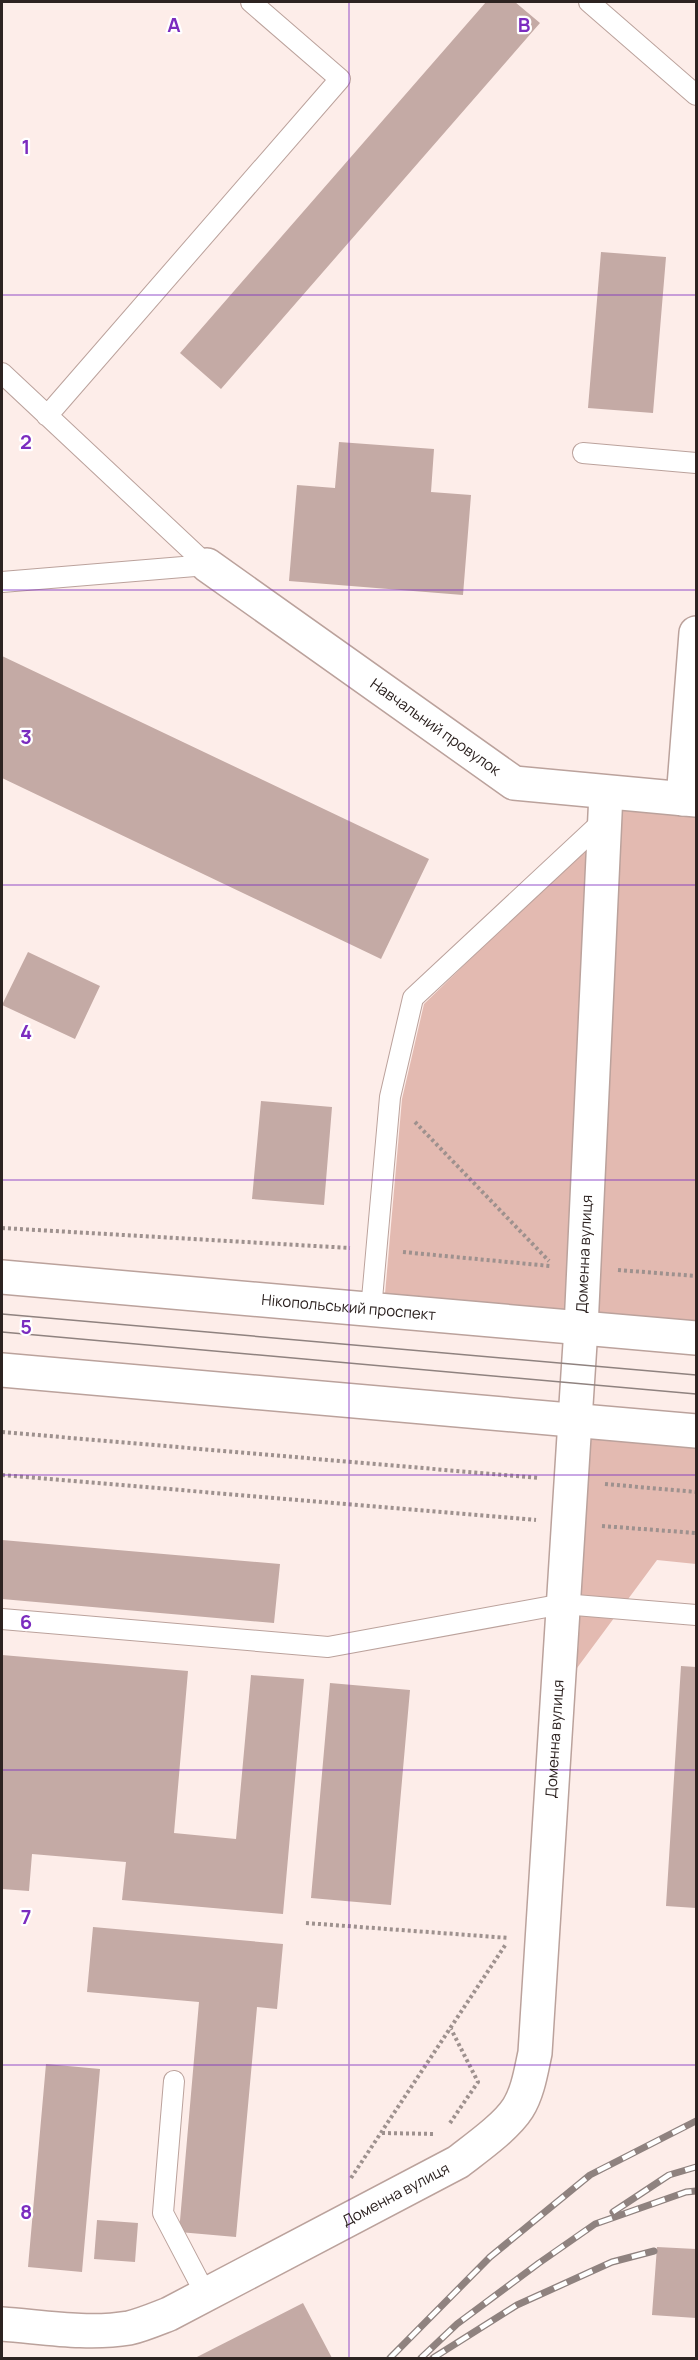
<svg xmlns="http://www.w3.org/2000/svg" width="698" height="2360" font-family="Manrope,sans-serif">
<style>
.green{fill:#e3bab1}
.building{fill:#c4aaa5}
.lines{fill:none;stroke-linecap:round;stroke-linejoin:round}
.service-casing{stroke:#bba29c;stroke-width:22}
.minor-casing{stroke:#bba29c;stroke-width:36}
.primary-casing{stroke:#bba29c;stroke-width:36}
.path{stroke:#9e918e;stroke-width:4;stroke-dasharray:3 3;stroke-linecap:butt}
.service{stroke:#fff;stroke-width:20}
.minor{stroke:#fff;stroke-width:33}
.primary{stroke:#fff;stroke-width:33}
.tram{stroke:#8f827f;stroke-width:1.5}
.rail-casing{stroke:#8f827f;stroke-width:7}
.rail{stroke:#fff;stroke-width:4.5;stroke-dasharray:14;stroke-linecap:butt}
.grid{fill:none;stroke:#7b2cbf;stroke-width:1.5;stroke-opacity:0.55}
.labels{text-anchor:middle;stroke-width:4.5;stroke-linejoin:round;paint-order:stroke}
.street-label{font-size:15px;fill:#2d2321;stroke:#fff}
.grid-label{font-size:20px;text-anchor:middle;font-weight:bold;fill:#7b2cbf;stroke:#fff;stroke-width:4.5;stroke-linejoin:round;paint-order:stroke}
</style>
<rect width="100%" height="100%" fill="#fdede9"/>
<!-- green -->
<path class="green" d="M627,807L696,812V1322L385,1294L402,1099L424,1004Z
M591,1434L696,1443V1564L657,1560L577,1668Z"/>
<!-- building -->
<path class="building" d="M486,2H515L540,23L221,389L180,353Z
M601,252L666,257L653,413L588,408Z
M339,442L434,449L431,492L471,495L463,595L289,581L297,485L335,488Z
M2,656L429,859L381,959L2,778Z
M28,952L100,986L75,1039L2,1005Z
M261,1101L332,1107L324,1205L252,1199Z
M2,1540L280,1564L274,1623L2,1599Z
M2,1655L188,1671L174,1833L236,1839L251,1675L304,1679L283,1914L122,1900L126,1862L32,1854L29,1891L2,1889Z
M681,1666L696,1667V1908L666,1906Z
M330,1683L410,1690L391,1905L311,1898Z
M93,1927L283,1944L277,2009L257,2007L236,2237L179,2232L199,2002L87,1992Z
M46,2064L100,2069L82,2272L28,2267Z
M97,2220L138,2223L135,2262L94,2259Z
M657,2247L696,2249V2318L652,2315Z
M303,2303L332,2358H195Z"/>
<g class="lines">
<!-- service casing -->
<g class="service-casing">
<path id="service" d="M589,2L696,95
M2,373L207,565
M47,416L340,79L251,2
M583,453L696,463
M2,582L207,565
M371,1310L390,1097L413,998L605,819
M2,1619L328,1647L563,1604L696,1615
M174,2081L163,2213L206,2295"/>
</g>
<!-- minor casing -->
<g class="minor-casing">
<g id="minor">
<path id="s1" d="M207,565L514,783L696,800"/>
<path d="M683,799L696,633"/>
<path id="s2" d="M581,1328L606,793"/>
<path id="s3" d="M2,2324C43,2327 87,2335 129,2328C142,2325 156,2319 169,2314L458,2162C476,2148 506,2127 518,2108C528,2092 531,2071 535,2053L575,1420"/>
</g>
</g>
<!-- primary casing -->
<g class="primary-casing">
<g id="primary">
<path id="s4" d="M2,1277L696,1338"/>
<path d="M2,1370L696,1431"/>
<path d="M575,1420L581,1328"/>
</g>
</g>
<!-- path -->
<path class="path" d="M415,1122L549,1261
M2,1228L350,1248
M403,1252L550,1266
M618,1270L696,1276
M2,1432L539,1478
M2,1475L536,1520
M605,1484L696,1492
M602,1526L696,1533
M306,1923L509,1938
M450,2123L478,2082L451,2029
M382,2133L436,2134
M351,2178L506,1944"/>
<!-- service -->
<use href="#service" class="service"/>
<!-- minor -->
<use href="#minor" class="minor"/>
<!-- primary -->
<use href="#primary" class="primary"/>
<!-- tram -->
<path class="tram" d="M2,1314L696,1375
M2,1332L696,1394"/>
<!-- rail casing -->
<g class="rail-casing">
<path id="rail" d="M613,2212L669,2175L696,2167
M390,2358L490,2257L590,2175L696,2121
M421,2358L457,2324L539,2263L595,2224L686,2192L696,2191
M433,2358L517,2305L612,2262L654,2251"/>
</g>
<!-- rail -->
<use href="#rail" class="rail"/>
</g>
<!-- grid -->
<path class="grid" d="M349,2V2358M2,295H696M2,590H696M2,885H696M2,1180H696M2,1475H696M2,1770H696M2,2065H696"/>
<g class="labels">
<!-- street labels -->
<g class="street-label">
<text dy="5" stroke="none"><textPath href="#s1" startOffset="280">Навчальний провулок</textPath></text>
<text dy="5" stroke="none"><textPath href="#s2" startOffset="74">Доменна вулиця</textPath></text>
<text dy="5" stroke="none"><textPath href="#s4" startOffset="348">Нікопольський проспект</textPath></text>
<text dy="5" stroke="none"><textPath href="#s3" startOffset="950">Доменна вулиця</textPath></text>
<text dy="5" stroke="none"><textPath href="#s3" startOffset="426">Доменна вулиця</textPath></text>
</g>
</g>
<g class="grid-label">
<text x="174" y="32">A</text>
<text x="524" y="32">B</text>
<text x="26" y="154">1</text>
<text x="26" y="449">2</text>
<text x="26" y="744">3</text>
<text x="26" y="1039">4</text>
<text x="26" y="1334">5</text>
<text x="26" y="1629">6</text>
<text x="26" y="1924">7</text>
<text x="26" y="2219">8</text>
</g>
<!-- border -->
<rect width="698" height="2360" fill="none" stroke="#2d2321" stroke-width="6"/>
</svg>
